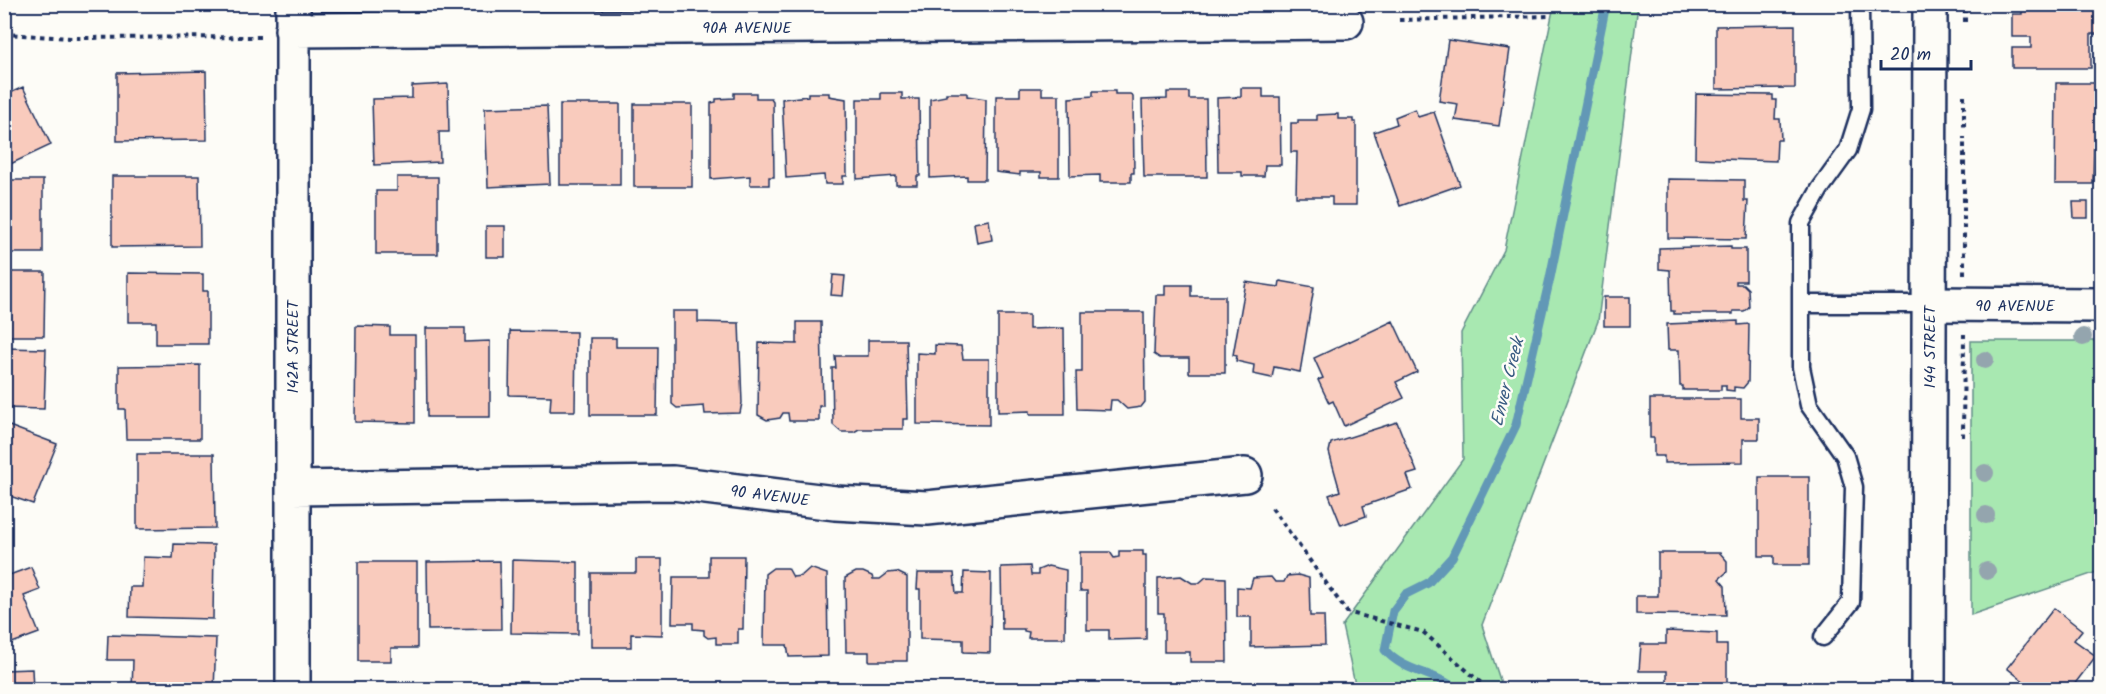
<svg xmlns="http://www.w3.org/2000/svg" width="2106" height="694" font-family="Kalam,sans-serif">
<style>
.green{fill:#a8e8b1;stroke:#628c88;stroke-width:1.5}
.lines{fill:none;stroke-linecap:round;stroke-linejoin:round}
.stream{stroke:#6298b6;stroke-width:9}
.building{fill:#f9cbbd;stroke:#1b2f5e;stroke-width:1.5}
.service-casing{stroke:#1b2f5e;stroke-width:21}
.minor-casing{stroke:#1b2f5e;stroke-width:38}
.secondary-casing{stroke:#1b2f5e;stroke-width:38}
.path{stroke:#1b2f5e;stroke-width:4;stroke-dasharray:4.5 4.5;stroke-linecap:butt}
.service{stroke:#fdfcf7;stroke-width:16}
.minor{stroke:#fdfcf7;stroke-width:33}
.secondary{stroke:#fdfcf7;stroke-width:33}
.tree{fill:#94a5ae}
.labels{text-anchor:middle;stroke-width:5;stroke-linejoin:round;paint-order:stroke}
.street-label{font-size:16px;fill:#1b2f5e;stroke:#fdfcf7}
.water-label{font-size:18px;font-style:italic;fill:#385b82;stroke:#fdfcf7}
</style>
<rect width="100%" height="100%" fill="#fdfcf7"/>
<filter id="ink" filterUnits="userSpaceOnUse"><feTurbulence type="fractalNoise" baseFrequency=".0167" numOctaves="2"/><feDisplacementMap in="SourceGraphic" scale="12" xChannelSelector="R" yChannelSelector="G"/><feConvolveMatrix kernelMatrix="1 2 1 2 8 2 1 2 1" color-interpolation-filters="sRGB"/></filter>
<g filter="url(#ink)">
<!-- green -->
<path class="green" d="M1554,5H1638L1598,321L1482,625L1503,689H1356L1342,626L1463,459L1461,333L1504,250Z
M1971,341H2101L2102,553L2100,571L1971,615Z"/>
<g class="lines">
<!-- stream -->
<path class="stream" d="M1458,690C1435,672 1403,672 1385,650L1393,611L1406,594L1428,583L1452,557L1516,425L1550,278L1606,4"/>
</g>
<!-- building -->
<path class="building" d="M2022,4H2100V34H2091V68H2012V48H2031V37H2012V14H2022Z
M1795,25V88L1716,89V26Z
M1448,40L1510,49L1499,126L1455,120L1458,104L1439,101Z
M206,71L207,140L117,141V73Z
M2056,83H2102V141L2101,145H2094L2093,184H2055Z
M448,84L449,132H439L440,162L374,165L372,99L412,98V86Z
M23,87L51,145L4,167V96Z
M1020,88H1042V95H1059V177H1041V172H1020V175L996,172V96H1020Z
M1241,88H1263V97H1280L1281,165H1265L1264,176H1242V172H1218L1217,98L1241,97Z
M1093,91H1115V94H1130L1133,96L1134,173H1131V182H1100V175L1070,176L1069,98L1093,96Z
M1167,92H1189V99H1206L1207,177H1144L1142,100L1167,99Z
M734,93H756V98H771L773,101L774,177H769V185H750V176L711,179V103L716,102V99L734,98Z
M808,93H829V96L846,99L847,176H843V184H825L824,175L786,178L782,99L808,96Z
M881,93H902V99H919L920,176H917V185H896V176L857,179V99H881Z
M946,93H967V96L986,99L985,180H967V176L930,178V99L946,96Z
M1696,94L1773,95V100H1776L1775,119H1780L1781,140H1777L1776,161L1695,158Z
M560,104H620V185H560Z
M634,104H692V187H634Z
M547,106L550,184L488,187L485,108Z
M1415,109L1418,117L1434,112L1460,185L1400,206L1374,132L1397,124L1395,117Z
M1338,114V119H1353V122H1356V205H1332V197H1296L1297,152H1291V123H1298V120H1317V115Z
M112,176H199L200,246L112,247Z
M397,177H438V254H376V191H397Z
M1668,179L1744,180V201H1748L1746,239L1668,238Z
M4,180H43V253H4Z
M2073,202H2088V218H2074Z
M989,220L992,240L977,243L974,223Z
M486,226H505V257H486Z
M1731,246V249H1746V281H1736V284H1743L1748,289L1749,307L1744,311H1733V314H1674V311H1671L1670,270L1659,269V248Z
M4,272H45L44,336H4Z
M128,273L203,274V291H208V344H156V322H128Z
M833,275L845,276L843,296L831,295Z
M1280,281L1314,287L1300,372L1274,367L1272,378L1253,374L1254,365L1236,361L1237,356L1233,355L1246,282L1279,287Z
M1165,285H1191V296H1225V373H1189V358H1160L1154,354L1156,295H1165Z
M1604,297H1630V326H1604Z
M672,311H698V322L739,323L742,403L740,413L705,414L704,406L677,408L672,404Z
M1082,312H1144L1145,402L1141,407L1127,409L1117,400H1111L1110,410L1077,409L1076,372H1082Z
M998,315H1029V329L1064,328L1065,414H1030V411L998,412Z
M1393,321L1417,372L1396,382L1404,398L1344,426L1333,401L1329,403L1318,380L1323,378L1314,358Z
M1738,321V325L1749,324L1748,382L1743,388L1734,387V391L1726,390V385H1721V390H1683V386H1680L1679,350H1668L1667,324Z
M797,322H821L823,406H819V421H789L788,413H783L780,418L767,420L758,415L759,343L797,344Z
M356,326L390,327V335H415V423L355,422Z
M426,328H465V342L490,341V417H427Z
M510,331L576,332L575,411H550L551,396L509,395Z
M590,338H616V347H658L657,415H590Z
M868,340H906L908,419H903V429H859L854,432H841L833,425L832,368H836L835,356H868Z
M935,345L961,346L963,359H989V425L917,424V353L935,354Z
M4,348L46,349L44,409L4,408Z
M200,365V439H126L125,409H119V366Z
M1650,399H1741V418H1759V439H1743V462L1664,463V456H1654V438H1650Z
M1397,422L1417,472L1407,475L1412,489L1363,506L1366,516L1341,525L1329,495L1340,491L1329,452L1331,443Z
M4,424L57,444L33,504L4,494Z
M137,454H214L215,528L137,529Z
M1759,477H1809V565H1774V556H1759Z
M174,544L214,545L213,619L129,617L130,587H142L143,557L173,558Z
M1119,551H1143V555H1146V639L1109,640V630H1087V591H1080V552H1110L1114,558L1119,557Z
M1658,553H1720L1727,561V572L1719,579L1725,586L1726,615L1636,614V596H1658Z
M709,556H744L743,629H738V644H716V637L708,638L704,635V630L693,629V623H672L673,577H709Z
M636,559H662V635L631,634V647H591V573H636Z
M512,560L578,562V634L511,633Z
M500,561L501,629L428,630L427,562Z
M358,562H417V648H391V661H358Z
M1030,566L1031,575H1038V570L1048,566L1066,570L1065,638H1028L1029,632L1024,631V629H1002L1001,567Z
M31,567L40,590L24,596L39,633L4,646V577Z
M773,568H788L793,577L801,576L810,568L827,574L828,656L789,657L787,645H764L765,574Z
M856,572H863L872,576L873,579H880L888,573L897,572L907,577V661H869V652H846L845,578Z
M964,572L991,573L990,653L963,652V640L920,639V589H917L918,573H954L956,593H963Z
M1298,575L1309,578L1310,616H1324L1325,645L1251,647V617H1237V587L1250,588L1253,578L1271,577L1275,582H1284L1287,576Z
M1181,576L1192,583H1199L1206,577L1226,578L1227,662H1190V652H1164V613H1158V578Z
M2054,608L2082,630L2074,640L2096,656L2070,690H2035L2007,668Z
M1666,631L1717,633V645H1727V686H1667V671H1639L1641,644H1666Z
M108,635L216,638L214,690H132L133,660H107Z
M32,669L33,690H4V670Z"/>
<g class="lines">
<!-- service casing -->
<g class="service-casing">
<path id="service" d="M1801,304H1929
M1823,637L1851,602L1854,487L1845,456L1809,405L1801,367V223L1820,189L1848,150L1861,109L1860,4"/>
</g>
<!-- minor casing -->
<g class="minor-casing">
<path id="minor" d="M292,30L1346,22
M1929,304L2102,305
M293,488L673,483L835,503L927,508L1245,475
M293,690V4"/>
</g>
<!-- secondary casing -->
<g class="secondary-casing">
<path id="secondary" d="M1928,690L1930,4"/>
</g>
<!-- path -->
<path class="path" d="M1399,20L1548,16
M1965,22V4
M4,34L71,38L260,37
M1964,95V127
M1964,274V137
M1963,437L1964,334
M1272,508L1347,612L1423,632L1489,690"/>
<!-- service -->
<use href="#service" class="service"/>
<!-- minor -->
<use href="#minor" class="minor"/>
<!-- secondary -->
<use href="#secondary" class="secondary"/>
</g>
<!-- trees -->
<g class="tree">
<circle cx="2083" cy="337" r="9"/>
<circle cx="1985" cy="360" r="9"/>
<circle cx="1985" cy="473" r="9"/>
<circle cx="1986" cy="515" r="9"/>
<circle cx="1987" cy="571" r="9"/>
</g>
</g>
<g class="labels">
<!-- street labels -->
<g class="street-label">
<text x="747" y="33">90A AVENUE</text>
<text x="2015" y="311">90 AVENUE</text>
<text transform="translate(292 347) rotate(-90)" y="6">142A STREET</text>
<text transform="translate(1929 347) rotate(-90)" y="6">144 STREET</text>
<text transform="translate(770 495) rotate(7)" y="6">90 AVENUE</text>
</g>
<!-- water labels -->
<g class="water-label">
<text transform="translate(1507 382) rotate(-76)" y="6">Enver Creek</text>
</g>
</g>
<!-- margin -->
<rect width="2106" height="694" fill="none" stroke="#fdfcf7" stroke-width="24"/>
<rect x="12" y="12" width="2082" height="670" fill="none" stroke="#1b2f5e" stroke-width="2" filter="url(#ink)"/>
<!-- scale -->
<path d="M1881 60v9h90v-9" fill="none" stroke="#1b2f5e" stroke-width="3"/>
<text x="1890" y="60" font-size="18" fill="#1b2f5e" stroke="#fdfcf7" stroke-width="4.5" paint-order="stroke">20 m</text>
</svg>
